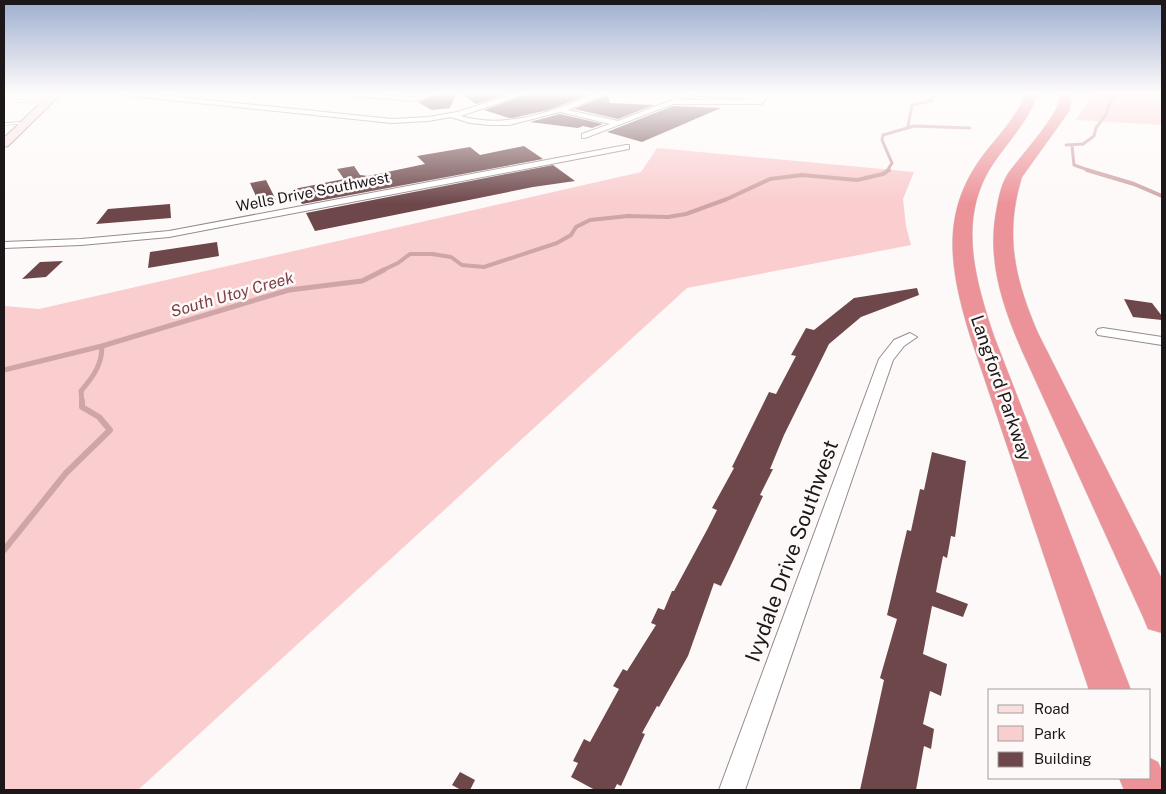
<svg xmlns="http://www.w3.org/2000/svg" width="1166" height="794" font-family="'Public Sans',sans-serif">
<style>
.green{fill:#facdcf}
.lines{fill:none;stroke-linecap:round;stroke-linejoin:round}
.stream-far3{stroke:#d0a5a7;stroke-width:3}
.stream-far2{stroke:#d0a5a7;stroke-width:4}
.stream-far1{stroke:#d0a5a7;stroke-width:5}
.stream{stroke:#d0a5a7;stroke-width:6}
.building{fill:#6d474a}
.service-casing{stroke:#978a8b;stroke-width:1}
.minor-casing{stroke:#978a8b;stroke-width:2}
.secondary-casing{stroke:#978a8b;stroke-width:2}
.motorway-casing{stroke:#d6d5d5;stroke-width:1}
.service{fill:#fff;fill-rule:evenodd}
.minor{fill:#fff;fill-rule:evenodd}
.secondary{fill:#f9dfe0;fill-rule:evenodd}
.motorway{fill:#ec9399;fill-rule:evenodd}
.labels{text-anchor:middle;stroke-width:5;stroke-linejoin:round;paint-order:stroke}
.far-street-label{font-size:15px;fill:#1c1718;stroke:#fef9f9}
.far-water-label{font-size:16px;font-style:italic;fill:#7b4045;stroke:#fef9f9}
.street-label{font-size:18px;fill:#1c1718;stroke:#fef9f9}
.near-street-label{font-size:21px;fill:#1c1718;stroke:#fef9f9}
</style>
<rect width="100%" height="100%" fill="#fef9f9"/>
<!-- green -->
<path class="green" d="M1089,93H1162V125L1075,120L1092,97Z
M657,148L914,172L903,199L906,226L911,245L687,288L138,790H4V306L39,309L641,172Z"/>
<g class="lines">
<!-- stream-far3 -->
<path class="stream-far3" d="M908,126L912,105L931,101L936,93
M1066,145L1083,144L1094,136L1096,128L1107,113L1108,106L1114,96L1113,93
M1072,146L1074,165L1091,171
M887,171L892,163L882,140L883,135L914,126L970,128"/>
<!-- stream-far2 -->
<path class="stream-far2" d="M1087,170L1134,184L1162,196
M381,271L398,263L410,254H432L451,257L462,265L484,267L557,243L571,235L576,227L590,220L628,216L668,217L686,214L727,199L770,179L802,175L857,180L883,174L889,170"/>
<!-- stream-far1 -->
<path class="stream-far1" d="M4,370L102,346L289,290L362,281L384,270
M82,402L81,391C93,377 102,365 102,346"/>
<!-- stream -->
<path class="stream" d="M4,550L66,473L110,430L99,417L82,407V401"/>
</g>
<!-- building -->
<path class="building" d="M442,93H457L450,108L432,110L418,102Z
M459,93H512L476,104Z
M530,93H594L548,110L513,118H509L484,110Z
M608,95L610,103L654,105L618,119L574,109Z
M673,106L721,108L642,142L607,132Z
M560,114L603,124L592,128L583,126L578,128L530,122Z
M524,146L543,159L302,204L294,189L344,179L337,169L354,166L360,175L368,176L425,164L417,156L470,147L480,155Z
M553,165L575,181L533,187L315,231L306,213Z
M266,180L276,200L259,203L250,183Z
M170,204L171,218L96,224L108,209Z
M217,242L219,256L148,268L150,252Z
M63,261L46,277L22,279L40,262Z
M917,288L919,295L861,317L829,344L784,435L770,469H773L760,495L763,496L731,565L721,586L714,583L688,656L659,707L657,706L642,733L645,734L621,786L617,784L614,790H595L571,777L578,763L573,761L584,739L590,742L619,689L613,686L623,669L627,671L656,625L651,623L658,608L664,610L672,591H674L708,528L717,510L712,508L734,468L732,467L769,392L776,394L796,356L791,355L806,328L814,330L854,298Z
M1124,299L1152,303L1162,316V320L1133,317Z
M932,452L966,461L955,537L951,536L947,558L943,556L936,592L968,604L963,617L932,606L923,654L947,664L941,696L930,691L923,724L934,729L931,749L924,746L916,790H860L884,680L880,678L897,619L887,615L907,530L911,531L920,489L924,490Z
M460,772L475,780L470,790H461L452,785Z"/>
<g class="lines">
<!-- service casing -->
<g class="service-casing">
<path id="service" d="M7,93H12L4,96V94Z
M687,93H691L673,103L670,102Z
M15,100L46,101L48,102L46,103L16,102Z
M26,122L27,124L4,125V123Z"/>
</g>
<!-- minor casing -->
<g class="minor-casing">
<path id="minor" d="M117,93H139L392,119L428,117L457,112L518,93H528L461,116C508,130 555,110 599,93H608L568,110L618,121L672,100L760,99L686,95L683,93L765,95L768,97L761,104H673L585,138H582V134L610,124L560,112L509,125H490L470,123L451,117L428,121L392,123L120,95Z
M338,93L413,97L429,93H440L413,101L341,95Z
M626,145H629V149L169,237L81,245L4,248V242L81,239L169,231Z
M1103,328L1162,337V345L1098,335L1096,332L1098,329Z
M910,333L917,337L904,346L893,360L745,790H719L879,359L894,340Z"/>
</g>
<!-- secondary casing -->
<g class="secondary-casing">
<path id="secondary" d="M51,93H62L8,146L4,147V138Z"/>
</g>
<!-- motorway casing -->
<g class="motorway-casing">
<path id="motorway" d="M1026,93H1038C1029,121 1009,140 993,164C957,218 975,279 994,336L1131,690H1089L970,336C951,273 939,216 981,158C997,136 1016,119 1026,93Z
M1060,93H1072L1070,110L1022,177C1004,235 1015,279 1038,333L1162,579V633L1148,629L1143,617L1022,351C1002,305 986,258 997,207C999,195 1002,182 1009,172C1024,152 1042,133 1055,111C1058,106 1059,99 1060,93Z
M1150,758L1158,762L1162,771V790H1124L1119,778H1150Z"/>
</g>
<!-- service -->
<use href="#service" class="service"/>
<!-- minor -->
<use href="#minor" class="minor"/>
<!-- secondary -->
<use href="#secondary" class="secondary"/>
<!-- motorway -->
<use href="#motorway" class="motorway"/>
</g>
<!-- sky -->
<linearGradient id="sky" x2="0" y2="1"><stop stop-color="#9eaece"/><stop offset="0.46" stop-color="#fffcfc"/><stop offset="1" stop-color="#fffcfc" stop-opacity="0"/></linearGradient>
<rect width="1166" height="204" fill="url(#sky)"/>
<g class="labels">
<!-- far-street labels -->
<g class="far-street-label">
<text transform="translate(313 192) rotate(-11)" y="5">Wells Drive Southwest</text>
</g>
<!-- far-water labels -->
<g class="far-water-label">
<text transform="translate(232 294) rotate(-16)" y="6">South Utoy Creek</text>
</g>
<!-- street labels -->
<g class="street-label">
<text transform="translate(1001 388) rotate(71)" y="6">Langford Parkway</text>
</g>
<!-- near-street labels -->
<g class="near-street-label">
<text transform="translate(792 551) rotate(-70)" y="7">Ivydale Drive Southwest</text>
</g>
</g>
<!-- border -->
<rect width="1166" height="794" fill="none" stroke="#1c1718" stroke-width="10"/>
<!-- legend -->
<rect x="988" y="689" width="162" height="90" fill="#fef9f9" stroke="#a49f9f"/>
<rect x="998" y="705" width="25" height="8" fill="#f9dfe0" stroke="#a49f9f"/>
<text x="1034" y="714" font-size="15" fill="#1c1718">Road</text>
<rect x="998" y="726" width="25" height="15" fill="#facdcf" stroke="#a49f9f"/>
<text x="1034" y="739" font-size="15" fill="#1c1718">Park</text>
<rect x="998" y="752" width="25" height="15" fill="#6d474a" stroke="#a49f9f"/>
<text x="1034" y="764" font-size="15" fill="#1c1718">Building</text>
</svg>
